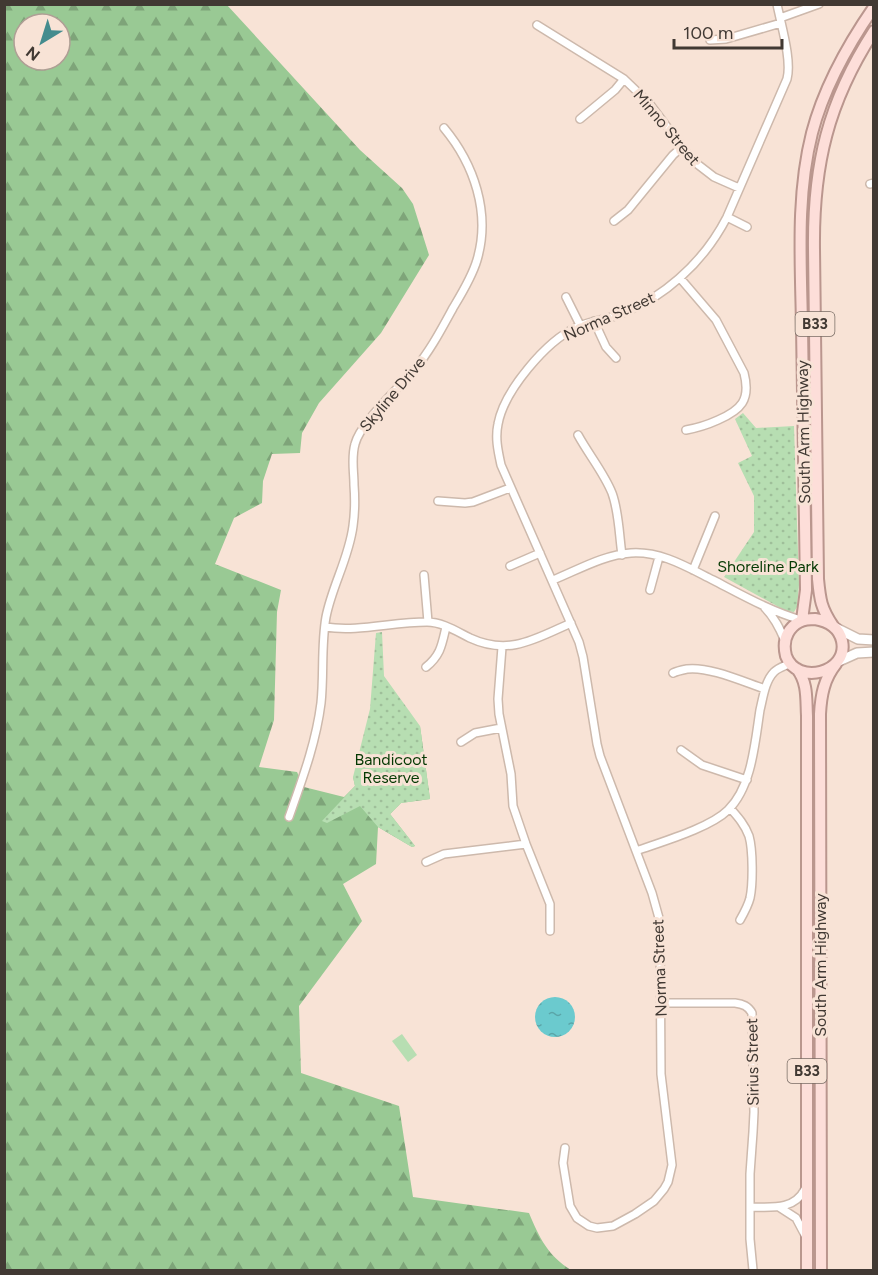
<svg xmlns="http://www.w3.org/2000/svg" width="878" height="1275" font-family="Figtree,sans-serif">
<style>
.forest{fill:url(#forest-firs);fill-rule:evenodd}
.park{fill:url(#park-dots)}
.garden{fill:#b7deb2}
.water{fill:url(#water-ripples)}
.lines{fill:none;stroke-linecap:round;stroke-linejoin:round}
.street-casing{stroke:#cdb9ac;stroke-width:10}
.secondary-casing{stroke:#cdb9ac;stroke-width:12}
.primary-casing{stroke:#ba968e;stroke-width:14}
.street{stroke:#fff;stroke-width:7}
.secondary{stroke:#fff;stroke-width:9}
.primary{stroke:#fdded9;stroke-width:10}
.labels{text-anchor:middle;stroke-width:6;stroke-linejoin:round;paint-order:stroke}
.shield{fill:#f8e3d6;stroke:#786c64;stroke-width:1.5}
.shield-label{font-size:15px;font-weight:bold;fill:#413933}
.street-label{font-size:16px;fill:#413933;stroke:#f8e3d6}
.park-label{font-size:16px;fill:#053903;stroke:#f8e3d6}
</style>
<defs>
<pattern id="forest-firs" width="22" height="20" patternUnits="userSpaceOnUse" patternTransform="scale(1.5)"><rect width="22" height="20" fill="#99c994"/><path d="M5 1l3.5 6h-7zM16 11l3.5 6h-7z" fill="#7ea479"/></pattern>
<pattern id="park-dots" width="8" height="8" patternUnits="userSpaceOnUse" patternTransform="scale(1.5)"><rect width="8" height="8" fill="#b7deb2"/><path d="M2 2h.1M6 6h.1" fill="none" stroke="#9fbf9a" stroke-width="1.8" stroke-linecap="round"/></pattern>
<pattern id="water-ripples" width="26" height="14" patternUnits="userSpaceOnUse" patternTransform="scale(1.5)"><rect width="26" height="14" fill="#6bcace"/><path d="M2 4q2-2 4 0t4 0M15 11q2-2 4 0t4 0" fill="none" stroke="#5aa5a8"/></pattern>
</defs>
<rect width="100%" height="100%" fill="#f8e3d6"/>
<!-- forest -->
<path class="forest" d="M5,5H227L360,150L402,188L413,204L429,255L381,333L319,403L302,433L300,453L272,454L263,481L262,503L234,518L215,564L281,590L277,612L274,720L259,767L297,772L304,787L344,797L355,786L353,777L420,726L430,799L401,803L390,814L415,846L412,847L378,827L376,864L343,884L362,921L299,1006L301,1073L399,1106L413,1197L529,1213C539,1237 548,1256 571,1270H5ZM24,24H60V60H24Z"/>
<!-- park -->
<path class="park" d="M743,413L756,428L794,426L799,585L797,607L794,612L786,611L724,577L754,532V496L738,463L752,456L735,419Z
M382,632L384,676L420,726L430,799L401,803L390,814L415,846L412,847L378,827L360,806L327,823L322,821L355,786L353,777L370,709L376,633Z"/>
<!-- garden -->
<path class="garden" d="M402,1034L417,1055L408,1062L392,1041Z"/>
<!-- water -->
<path class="water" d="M535 1017a20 20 0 1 1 40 0a20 20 0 1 1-40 0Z"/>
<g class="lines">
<!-- street casing -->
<g class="street-casing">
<path id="street" d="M780,18L819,4
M537,25L624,79L649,103L692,160L714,177L739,188
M710,40L726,39L781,23
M580,119L615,90L624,79
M870,184L874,183
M727,217L747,227
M614,221L628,210L673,155L682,147
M680,278L716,320L744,373C751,400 741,410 718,420C707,425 697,428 686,430
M566,297L580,325
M594,321L606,347L616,358
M578,435C589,455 604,473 612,493C619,512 619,534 622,555
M438,501L465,503L473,502L510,488
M510,566L540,553
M693,570L715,516
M424,575L428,622
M553,580C578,570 603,555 631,553C661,551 687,567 713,580C742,595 770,611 801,620
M650,590L659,557
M765,608C775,618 780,629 785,641
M325,627C359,632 392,622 427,622C442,622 456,631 470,638C509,656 535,639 571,623
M502,647L498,699L499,714L511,774L513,806L526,844L550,904V931
M426,667C441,655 442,644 446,627
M673,673C677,671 682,670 687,669C708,666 744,682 765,689
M461,742L475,733L501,728
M681,750L702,765L747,780
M730,808C738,817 745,825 749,836C753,850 753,884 750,898C748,906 744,913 740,920
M289,817C302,780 316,743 321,703C324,675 321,645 326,617C332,586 349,558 353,526C355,512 355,498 354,485C354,471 351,458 355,444C360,423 399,388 414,370C430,351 441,330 453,308C462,293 472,277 477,260C491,213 474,164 444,128
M636,851C661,842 710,828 728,810C752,787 755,742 760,710C763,698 765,681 774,672C779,667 785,666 791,663
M426,862L444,854L526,844
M661,1003H735C743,1004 748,1006 752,1013L754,1112L753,1132L750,1174V1239L753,1270
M565,1148L563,1163L570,1206L577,1218L589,1226L597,1228L613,1226L635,1214L654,1201L664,1189L668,1182L672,1165L661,1074L660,931L659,918L652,893L600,756L597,744L583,657L579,642L501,465C498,451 495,438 498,424C504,391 546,341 577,327C588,322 600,320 612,317C626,312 640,306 653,298C684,278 710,250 727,217L787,79C792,60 781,25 777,4
M750,1207C770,1207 794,1211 805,1189
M779,1207L796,1218L805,1235"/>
</g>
<!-- secondary casing -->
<g class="secondary-casing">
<path id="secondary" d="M836,628L858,639L874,640
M837,662L857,653L874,652"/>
</g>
<!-- primary casing -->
<g class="primary-casing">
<path id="primary" d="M815,619C827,621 839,627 842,641C849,673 797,686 786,656C784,648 784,640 788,633C794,622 803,619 815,619Z
M802,620L806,590C805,502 803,414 802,327C801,262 796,196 812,133C824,87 847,46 874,7
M833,626C821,608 820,600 818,579L814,249C813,165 828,102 874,31
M797,669C808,683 806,699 807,716V1270
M821,1270L820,714C821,695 824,679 836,664"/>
</g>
<!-- street -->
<use href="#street" class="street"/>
<!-- secondary -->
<use href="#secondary" class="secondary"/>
<!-- primary -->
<use href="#primary" class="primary"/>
</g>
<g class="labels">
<!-- shield labels -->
<g class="shield">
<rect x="795.5" y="312" width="39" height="24" rx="4.5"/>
<rect x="787.5" y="1059" width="39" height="24" rx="4.5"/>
</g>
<g class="shield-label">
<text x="815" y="329">B33</text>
<text x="807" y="1076">B33</text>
</g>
<!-- street labels -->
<g class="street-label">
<text transform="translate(667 127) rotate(50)" y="6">Minno Street</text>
<text transform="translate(609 316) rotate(-24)" y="6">Norma Street</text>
<text transform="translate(392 394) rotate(-50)" y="6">Skyline Drive</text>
<text transform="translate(803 432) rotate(-91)" y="6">South Arm Highway</text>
<text transform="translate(820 965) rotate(-90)" y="6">South Arm Highway</text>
<text transform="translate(659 968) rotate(-92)" y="6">Norma Street</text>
<text transform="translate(752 1062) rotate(-91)" y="6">Sirius Street</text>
</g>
<!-- park labels -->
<g class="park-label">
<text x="768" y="572">Shoreline Park</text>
<text x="391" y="765">Bandicoot<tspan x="391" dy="18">Reserve</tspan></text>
</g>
</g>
<!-- border -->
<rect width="878" height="1275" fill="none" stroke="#413933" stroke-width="12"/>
<!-- north arrow -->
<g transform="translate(42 42) rotate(218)"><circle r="28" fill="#f8e3d6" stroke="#af9f95" stroke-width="1.5"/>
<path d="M0-4.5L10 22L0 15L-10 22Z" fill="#448c8e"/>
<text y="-9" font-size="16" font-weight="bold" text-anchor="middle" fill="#413933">N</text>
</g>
<!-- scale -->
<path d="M674 39v9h108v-9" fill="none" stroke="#413933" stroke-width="3"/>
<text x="683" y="39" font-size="18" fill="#413933" stroke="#f8e3d6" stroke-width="4.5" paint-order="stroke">100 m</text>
</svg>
